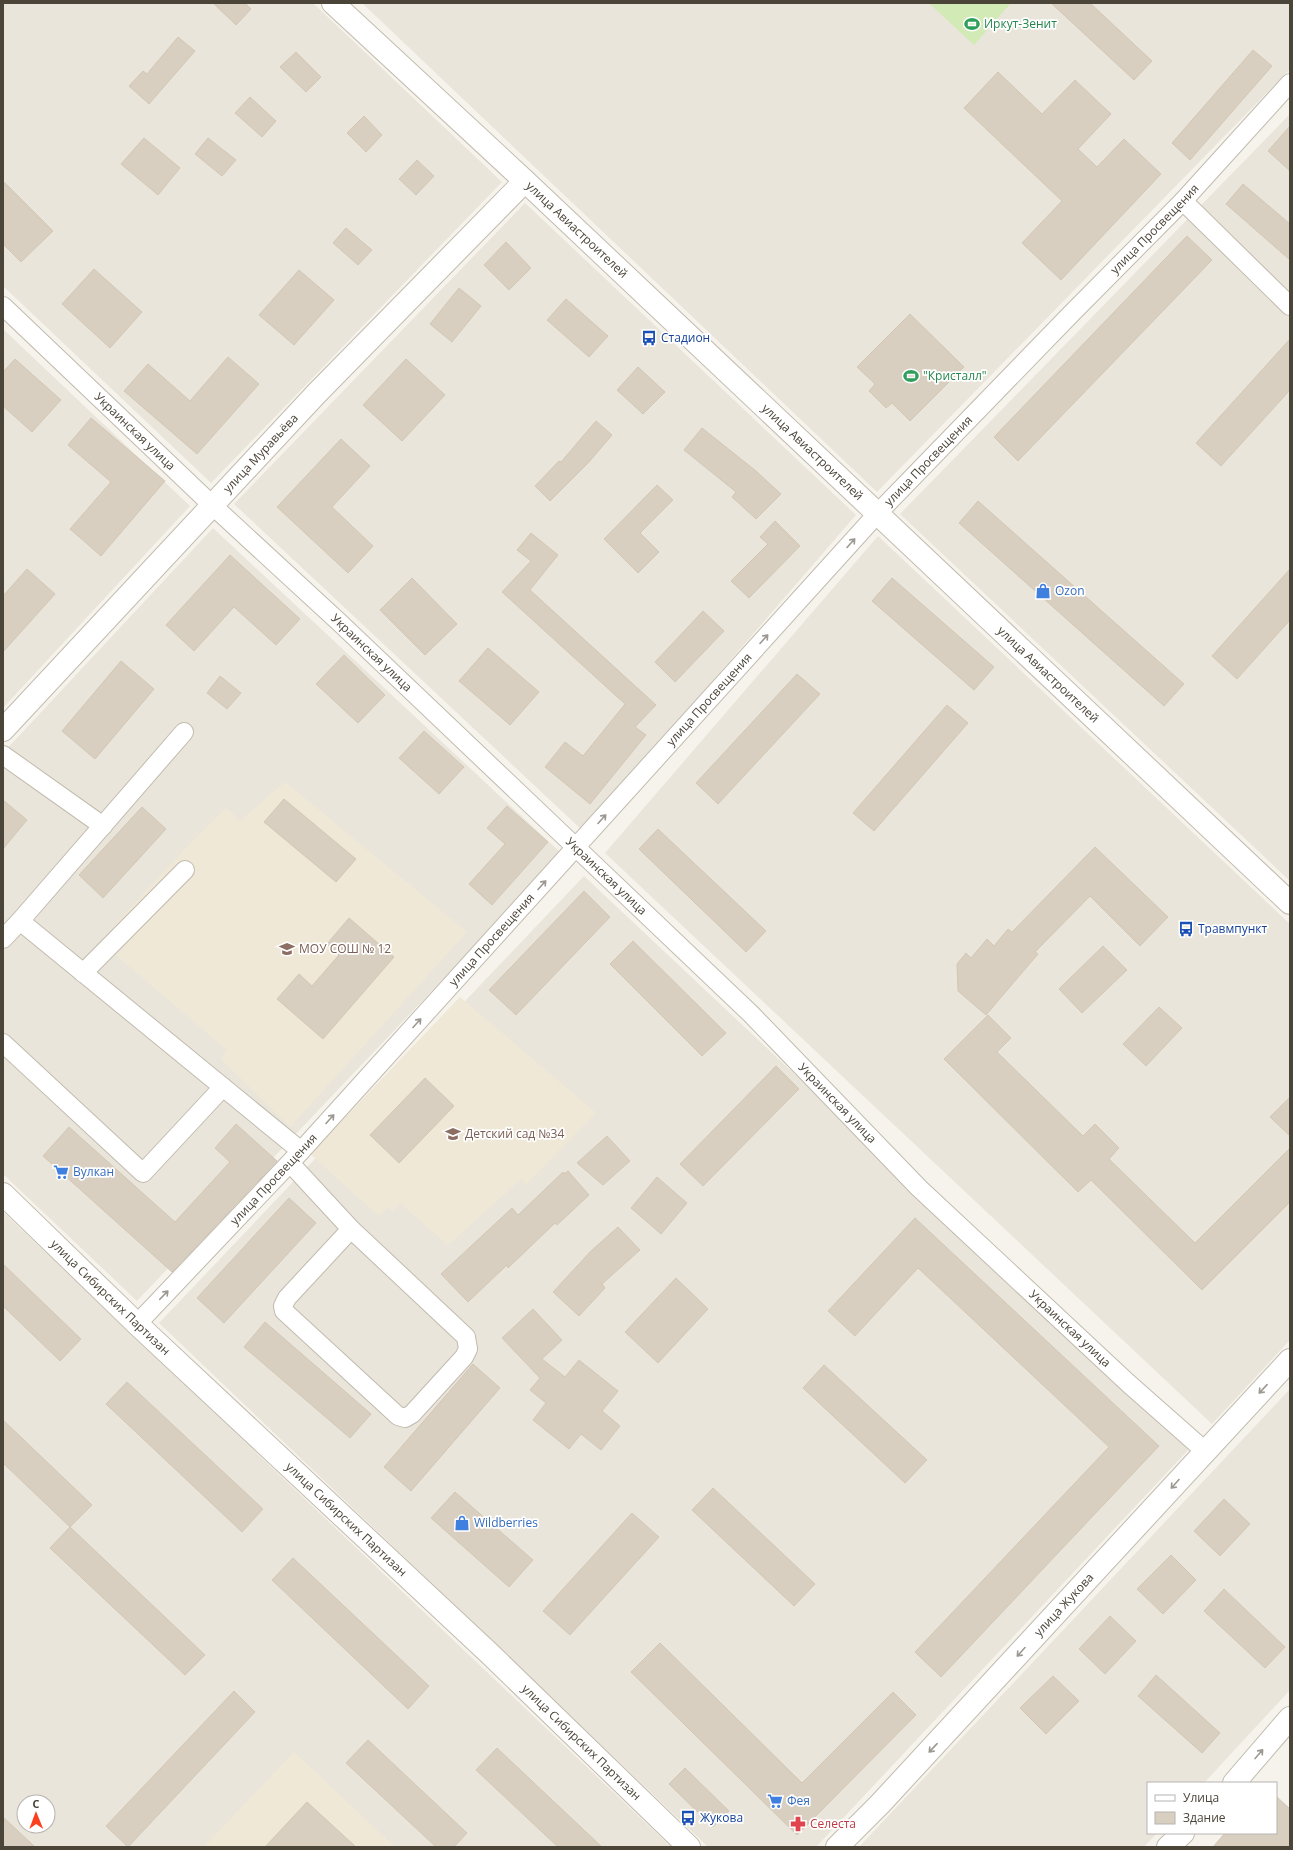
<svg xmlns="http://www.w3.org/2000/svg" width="1293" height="1850" font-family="'Open Sans',sans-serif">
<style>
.residential{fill:#eae5da;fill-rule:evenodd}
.education{fill:#efe8d6}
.green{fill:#d2eab5}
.building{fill:#d8cfc1;stroke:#d3c7b4}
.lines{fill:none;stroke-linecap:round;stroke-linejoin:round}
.minor-casing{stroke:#c2bbae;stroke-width:20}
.tertiary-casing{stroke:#c2bbae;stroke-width:24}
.minor{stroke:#fff;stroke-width:18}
.tertiary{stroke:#fff;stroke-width:22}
.oneway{stroke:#9c9892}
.labels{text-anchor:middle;stroke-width:3.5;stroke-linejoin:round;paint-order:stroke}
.leisure-label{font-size:12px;fill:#27864d;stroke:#fff;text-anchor:start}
.street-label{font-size:12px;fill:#4b4439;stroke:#fff}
.transit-label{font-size:12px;fill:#164399;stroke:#fff;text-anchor:start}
.shop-label{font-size:12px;fill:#366cbe;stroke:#fff;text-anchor:start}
.education-label{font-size:12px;fill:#785e54;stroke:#fff;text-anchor:start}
.health-label{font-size:12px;fill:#be3a42;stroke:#fff;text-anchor:start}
</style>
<rect width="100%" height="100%" fill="#f6f3ec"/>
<!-- residential -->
<path class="residential" d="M3,3H313L502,182L211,483L3,286Z
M362,3H1290V69L877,492Z
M1290,114V881L900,514Z
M525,203L856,515L583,831L234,504Z
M3,329L190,506L3,708Z
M213,528L562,854L137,1301L3,1174V753Z
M878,536L1290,924V1340L1212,1424L605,853Z
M584,876L1191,1447L816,1847H708L159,1323Z
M3,1212L671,1847H3ZM24,1802H48V1826H24Z
M1290,1389V1690L1204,1783H1148V1833H1157L1144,1847H859Z"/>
<!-- education -->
<path class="education" d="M285,782L467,932L290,1127L221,1059L227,1050L116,955L128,942L113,927L184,850L226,808L240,821Z
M460,997L596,1113L526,1184L521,1179L448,1245L400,1203L393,1211L388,1207L379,1216L310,1154Z
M294,1752L395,1847H204Z"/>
<!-- green -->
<path class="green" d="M929,3H1011L974,45Z"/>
<!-- building -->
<path class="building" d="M213,3H245L251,9L236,25Z
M1051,3H1090L1152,61L1134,80Z
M178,37L195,51L149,104L129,86L143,71L147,74Z
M1253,50L1272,66L1190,160L1172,143Z
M296,52L321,77L306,92L280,67Z
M998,72L1042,114L1075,80L1111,114L1078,149L1097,167L1124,139L1161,174L1061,280L1022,243L1062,201L964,108Z
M250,97L276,121L262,137L235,113Z
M364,116L382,135L366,152L347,133Z
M1290,126V171L1268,151Z
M144,138L180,168L158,195L121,164Z
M208,138L236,160L222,176L195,154Z
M417,160L434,176L416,195L399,179Z
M3,181L53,231L21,262L3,244Z
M1243,184L1290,224V260L1226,204Z
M346,228L372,250L358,265L333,243Z
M1187,236L1212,260L1018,461L994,437Z
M506,242L531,268L509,290L484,265Z
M94,269L142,312L110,348L62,304Z
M299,270L334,300L294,345L259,315Z
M459,288L481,306L452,342L430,324Z
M566,299L608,336L589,357L547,320Z
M910,314L964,367L910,421L892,403L886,408L869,391L875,384L857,367Z
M1290,339V390L1221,466L1196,443Z
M228,357L259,384L197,454L124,391L148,364L190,401Z
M15,359L61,400L32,432L3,406V372Z
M406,359L445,395L402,441L363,405Z
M638,367L665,392L643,414L617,390Z
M91,418L165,481L101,556L70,529L111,482L68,445Z
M596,421L612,435L589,462L550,501L535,486L559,461L561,462Z
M702,428L756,471L781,494L756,519L732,497L736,492L684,450Z
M341,439L370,466L332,507L373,546L348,573L277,507Z
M657,485L673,500L640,533L659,552L638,573L604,539Z
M978,501L1184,684L1164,706L959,523Z
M775,521L800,546L749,598L731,581L768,544L760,537Z
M531,533L558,555L530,590L656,705L635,727L646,735L590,804L545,767L565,742L583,756L625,704L502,592L531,561L517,550Z
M230,555L300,619L276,645L234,607L194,651L166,625Z
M27,569L55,594L3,652V596Z
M1290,569V620L1237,679L1212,656Z
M412,578L457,624L425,655L380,610Z
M892,578L994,667L974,690L872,601Z
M703,611L724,631L675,682L655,662Z
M488,648L539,692L510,725L459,681Z
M344,655L385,695L358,723L316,684Z
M121,661L154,689L95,759L62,731Z
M797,674L820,694L718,804L696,783Z
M220,676L241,693L227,709L207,693Z
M947,705L968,723L874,831L853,813Z
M424,731L464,767L439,794L399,758Z
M284,799L356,859L336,882L264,822Z
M3,800L27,820L3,849Z
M507,806L548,842L492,905L469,884L505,844L487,828Z
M142,807L166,829L103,898L79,875Z
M658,829L766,931L746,952L639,849Z
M1095,847L1168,917L1140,946L1090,896L1035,952L1038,954L986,1015L958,991L957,964L966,953L971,958L987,939L994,946L1008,929L1012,932Z
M584,891L610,917L516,1015L489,990Z
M349,918L394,957L323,1039L277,999L299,974L312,986L339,955L327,944Z
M633,941L726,1033L702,1056L610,964Z
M1103,946L1127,970L1082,1013L1059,989Z
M1159,1007L1182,1028L1146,1066L1123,1044Z
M988,1015L1011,1038L997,1052L1083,1136L1095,1124L1119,1148L1109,1159L1195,1243L1290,1148V1202L1202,1290L1091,1180L1078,1192L944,1059Z
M776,1066L799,1089L703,1186L680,1164Z
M425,1078L454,1106L399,1163L370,1135Z
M1290,1097V1136L1270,1117Z
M236,1124L277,1161L172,1272L43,1156L69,1127L175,1222L230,1162L215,1148Z
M607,1136L630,1161L603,1185L577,1163Z
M568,1171L589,1195L557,1225L555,1223L508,1268L507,1265L468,1302L441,1274L512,1208L518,1215L563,1172L564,1174Z
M657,1177L687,1203L661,1234L631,1208Z
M289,1198L316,1223L224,1323L197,1298Z
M915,1218L1159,1446L941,1677L915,1652L1109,1447L918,1268L855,1336L828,1311Z
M618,1227L640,1250L602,1284L605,1288L579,1316L553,1292L591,1251Z
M3,1264L81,1339L60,1361L3,1306Z
M676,1278L708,1309L658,1363L625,1332Z
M533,1309L562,1340L542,1359L565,1377L579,1360L618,1391L602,1411L620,1426L601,1450L581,1434L569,1449L533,1420L546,1403L530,1390L540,1378L502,1338Z
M265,1322L371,1414L350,1438L244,1347Z
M473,1364L500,1388L411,1491L384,1467Z
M824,1365L927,1460L905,1483L803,1388Z
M127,1382L263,1509L242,1532L106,1404Z
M3,1420L92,1505L70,1527L3,1463Z
M713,1488L815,1584L794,1606L692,1510Z
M455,1492L533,1560L509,1587L431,1518Z
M1224,1499L1250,1524L1220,1556L1194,1531Z
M632,1513L659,1537L570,1635L543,1611Z
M70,1527L205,1655L185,1675L50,1548Z
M1171,1555L1196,1580L1163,1614L1137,1589Z
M293,1558L429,1686L408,1709L272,1580Z
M1224,1589L1285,1647L1265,1668L1204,1611Z
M1110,1616L1136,1641L1105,1674L1079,1649Z
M660,1643L802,1783L893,1692L916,1715L797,1835L631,1672Z
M1156,1675L1220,1733L1202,1753L1138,1696Z
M1053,1676L1079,1701L1046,1734L1020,1708Z
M234,1691L255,1712L128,1847L106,1826Z
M368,1740L467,1833L454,1847H436L346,1763Z
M497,1748L602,1847H558L476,1770Z
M685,1768L729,1811L713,1827L669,1784Z
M1276,1796L1290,1809V1847H1213L1225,1833H1276Z
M307,1802L356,1847H265Z
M3,1817L35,1847H3Z"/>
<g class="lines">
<!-- minor casing -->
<g class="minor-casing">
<g id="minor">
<path d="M1183,201L1290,306"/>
<path id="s1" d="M3,306L212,505L339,622L751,1014L919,1188L1128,1383L1205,1451"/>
<path d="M3,755L103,826"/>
<path d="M20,921L301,1151"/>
<path d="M3,939L20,921L184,732"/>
<path d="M83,973L185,870"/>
<path d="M3,1043L143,1173L223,1087"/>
<path d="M290,1163L351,1229L466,1337L468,1349L464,1357L412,1414L405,1418L398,1416L284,1311L283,1306L287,1298L351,1229"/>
<path id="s2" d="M137,1324L301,1151L877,514L1071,314L1183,201L1290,83"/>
</g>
</g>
<!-- tertiary casing -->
<g class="tertiary-casing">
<g id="tertiary">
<path id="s3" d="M333,3L525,181L1290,903"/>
<path id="s4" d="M3,730L317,393L525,181"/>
<path id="s5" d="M3,1194L137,1324L490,1654L689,1847"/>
<path d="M1234,1783L1290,1718"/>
<path id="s6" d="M837,1847L880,1804L1290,1360"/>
<path d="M1168,1847L1183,1833"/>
</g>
</g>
<!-- minor -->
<use href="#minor" class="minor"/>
<!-- tertiary -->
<use href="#tertiary" class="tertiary"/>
</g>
<!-- one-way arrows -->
<defs><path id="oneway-shaft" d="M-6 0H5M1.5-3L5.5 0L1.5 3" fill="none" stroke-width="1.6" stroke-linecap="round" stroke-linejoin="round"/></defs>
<g class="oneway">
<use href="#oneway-shaft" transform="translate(851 543) rotate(-48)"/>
<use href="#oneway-shaft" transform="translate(764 639) rotate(-48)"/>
<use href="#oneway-shaft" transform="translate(602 819) rotate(-48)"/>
<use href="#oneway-shaft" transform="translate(542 885) rotate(-48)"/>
<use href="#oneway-shaft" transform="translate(417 1023) rotate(-48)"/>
<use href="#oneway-shaft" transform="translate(330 1119) rotate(-48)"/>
<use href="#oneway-shaft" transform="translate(164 1295) rotate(-46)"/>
<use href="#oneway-shaft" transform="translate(1263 1389) rotate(133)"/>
<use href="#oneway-shaft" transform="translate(1175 1484) rotate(132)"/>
<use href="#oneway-shaft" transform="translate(1021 1652) rotate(132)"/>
<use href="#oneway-shaft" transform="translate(933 1748) rotate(133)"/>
<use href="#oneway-shaft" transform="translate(1259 1754) rotate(-49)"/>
</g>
<!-- icons -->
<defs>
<g id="stadium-bare" transform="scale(1.2)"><path d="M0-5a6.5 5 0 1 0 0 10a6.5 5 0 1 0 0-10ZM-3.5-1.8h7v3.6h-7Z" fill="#2e9e5b" stroke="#fff" stroke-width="2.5" paint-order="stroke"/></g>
<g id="bus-bare" transform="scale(1.2)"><path d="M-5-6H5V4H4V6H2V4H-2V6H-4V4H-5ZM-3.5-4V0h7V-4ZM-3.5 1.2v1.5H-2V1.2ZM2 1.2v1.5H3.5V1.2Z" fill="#1a4fb4" stroke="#fff" stroke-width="2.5" paint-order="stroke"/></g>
<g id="shop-bare" transform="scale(1.2)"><path d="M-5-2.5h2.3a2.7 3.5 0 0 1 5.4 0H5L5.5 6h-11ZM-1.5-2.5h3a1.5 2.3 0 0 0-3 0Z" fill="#3f7fe0" stroke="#fff" stroke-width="2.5" paint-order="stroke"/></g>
<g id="school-bare" transform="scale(1.2)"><path d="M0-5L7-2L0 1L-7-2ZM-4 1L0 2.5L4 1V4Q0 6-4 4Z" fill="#8d6e63" stroke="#fff" stroke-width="2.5" paint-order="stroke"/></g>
<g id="supermarket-bare" transform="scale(1.2)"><path d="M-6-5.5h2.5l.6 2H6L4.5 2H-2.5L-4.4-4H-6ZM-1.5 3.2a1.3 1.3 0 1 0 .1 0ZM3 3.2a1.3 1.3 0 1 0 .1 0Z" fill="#3f7fe0" stroke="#fff" stroke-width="2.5" paint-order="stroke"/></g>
<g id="pharmacy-bare" transform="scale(1.2)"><path d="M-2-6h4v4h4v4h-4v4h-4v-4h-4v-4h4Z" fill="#e0444e" stroke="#fff" stroke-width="2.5" paint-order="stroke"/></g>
</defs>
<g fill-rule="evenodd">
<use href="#stadium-bare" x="972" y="24"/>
<use href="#bus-bare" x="649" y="338"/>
<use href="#stadium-bare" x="911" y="376"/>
<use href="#shop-bare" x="1043" y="591"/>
<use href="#bus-bare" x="1186" y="929"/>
<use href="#school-bare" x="287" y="949"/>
<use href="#school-bare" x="453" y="1134"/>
<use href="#supermarket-bare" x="61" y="1172"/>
<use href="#shop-bare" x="462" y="1523"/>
<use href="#supermarket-bare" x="775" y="1801"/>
<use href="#bus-bare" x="688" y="1818"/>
<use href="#pharmacy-bare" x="798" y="1824"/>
</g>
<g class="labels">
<!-- leisure labels -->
<g class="leisure-label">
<text x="984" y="28">Иркут-Зенит</text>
<text x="923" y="380">"Кристалл"</text>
</g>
<!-- street labels -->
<g class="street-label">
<text dy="4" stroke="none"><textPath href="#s2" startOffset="1495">улица Просвещения</textPath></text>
<text dy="4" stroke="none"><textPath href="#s3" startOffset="333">улица Авиастроителей</textPath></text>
<text dy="4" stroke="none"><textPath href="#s1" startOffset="182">Украинская улица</textPath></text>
<text dy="4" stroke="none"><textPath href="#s3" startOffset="657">улица Авиастроителей</textPath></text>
<text dy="4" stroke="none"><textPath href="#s4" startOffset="378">улица Муравьёва</textPath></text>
<text dy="4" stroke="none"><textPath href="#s2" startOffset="1171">улица Просвещения</textPath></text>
<text dy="4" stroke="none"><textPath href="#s1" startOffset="506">Украинская улица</textPath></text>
<text dy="4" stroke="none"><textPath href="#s3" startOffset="981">улица Авиастроителей</textPath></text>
<text dy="4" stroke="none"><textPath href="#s2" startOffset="847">улица Просвещения</textPath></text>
<text dy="4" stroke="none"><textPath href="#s1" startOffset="830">Украинская улица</textPath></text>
<text dy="4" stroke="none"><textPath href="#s2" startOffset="523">улица Просвещения</textPath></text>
<text dy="4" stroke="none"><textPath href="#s1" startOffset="1154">Украинская улица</textPath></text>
<text dy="4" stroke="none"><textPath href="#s2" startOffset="199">улица Просвещения</textPath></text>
<text dy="4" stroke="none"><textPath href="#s5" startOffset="149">улица Сибирских Партизан</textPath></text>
<text dy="4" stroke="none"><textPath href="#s1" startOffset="1478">Украинская улица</textPath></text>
<text dy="4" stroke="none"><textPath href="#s5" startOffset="473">улица Сибирских Партизан</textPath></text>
<text dy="4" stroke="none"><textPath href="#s6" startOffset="332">улица Жукова</textPath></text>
<text dy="4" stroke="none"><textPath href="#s5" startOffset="797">улица Сибирских Партизан</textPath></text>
</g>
<!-- transit labels -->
<g class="transit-label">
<text x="661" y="342">Стадион</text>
<text x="1198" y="933">Травмпункт</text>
<text x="700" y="1822">Жукова</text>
</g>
<!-- shop labels -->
<g class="shop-label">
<text x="1055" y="595">Ozon</text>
<text x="73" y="1176">Вулкан</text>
<text x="474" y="1527">Wildberries</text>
<text x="787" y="1805">Фея</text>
</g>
<!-- education labels -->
<g class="education-label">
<text x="299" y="953">МОУ СОШ № 12</text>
<text x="465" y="1138">Детский сад №34</text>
</g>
<!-- health labels -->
<g class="health-label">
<text x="810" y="1828">Селеста</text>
</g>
</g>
<!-- border -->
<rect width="1293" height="1850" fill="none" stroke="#4b4439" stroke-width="8"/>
<!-- legend -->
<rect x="1147" y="1782" width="130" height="52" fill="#ffffff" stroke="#b7b4b0"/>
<rect x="1155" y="1795" width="20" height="6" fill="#ffffff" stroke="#b7b4b0"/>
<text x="1183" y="1802" font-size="12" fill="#4b4439">Улица</text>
<rect x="1155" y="1812" width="20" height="12" fill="#d8cfc1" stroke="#b7b4b0"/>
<text x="1183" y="1822" font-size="12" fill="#4b4439">Здание</text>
<!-- north arrow -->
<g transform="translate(36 1814) rotate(359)"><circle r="19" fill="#ffffff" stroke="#b7b4b0"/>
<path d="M0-3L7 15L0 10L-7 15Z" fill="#fc3f1d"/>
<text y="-6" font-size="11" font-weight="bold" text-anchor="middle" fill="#4b4439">С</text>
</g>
</svg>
